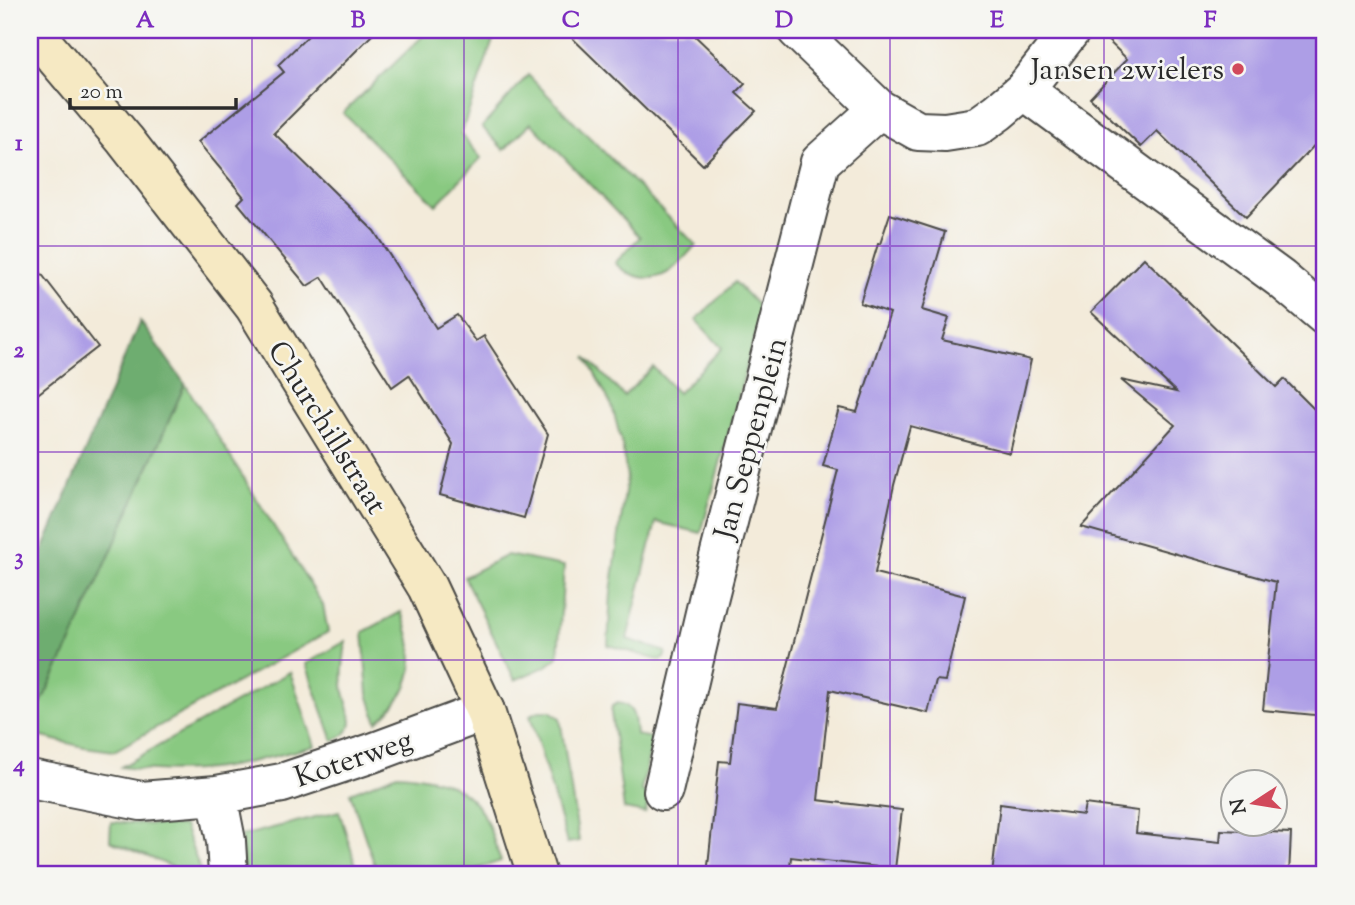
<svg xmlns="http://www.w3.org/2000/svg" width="1355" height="905" font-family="'Sorts Mill Goudy',serif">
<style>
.green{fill:#89c981;stroke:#5a7a56;stroke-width:2}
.forest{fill:#6ead6f;stroke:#4c6c4d;stroke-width:2}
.building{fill:#ad9ee6}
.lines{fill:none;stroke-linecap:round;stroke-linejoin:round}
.street-casing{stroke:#494845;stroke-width:42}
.secondary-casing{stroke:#494845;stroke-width:42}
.street{stroke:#fff;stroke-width:38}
.secondary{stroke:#f6e9c3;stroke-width:38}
.grid{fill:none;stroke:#7b2cbf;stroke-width:2;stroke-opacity:0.55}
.poi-dot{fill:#d1495b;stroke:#f6f6f2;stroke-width:2.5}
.labels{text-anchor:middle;stroke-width:5;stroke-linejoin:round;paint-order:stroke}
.poi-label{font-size:30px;fill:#2b2b2b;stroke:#f6f6f2;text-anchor:end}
.street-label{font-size:30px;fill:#2b2b2b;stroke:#f6f6f2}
.neatline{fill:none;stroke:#7b2cbf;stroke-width:2.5}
.grid-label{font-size:23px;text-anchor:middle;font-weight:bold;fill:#7b2cbf}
</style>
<rect width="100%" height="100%" fill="#f6f6f2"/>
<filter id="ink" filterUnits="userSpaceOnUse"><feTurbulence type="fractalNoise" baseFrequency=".0143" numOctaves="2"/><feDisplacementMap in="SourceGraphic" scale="14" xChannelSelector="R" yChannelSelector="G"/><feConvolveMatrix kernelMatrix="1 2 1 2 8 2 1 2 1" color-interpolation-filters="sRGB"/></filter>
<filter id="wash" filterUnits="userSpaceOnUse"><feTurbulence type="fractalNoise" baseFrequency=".00686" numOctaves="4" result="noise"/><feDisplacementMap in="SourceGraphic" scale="28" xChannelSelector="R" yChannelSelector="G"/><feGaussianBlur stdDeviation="1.57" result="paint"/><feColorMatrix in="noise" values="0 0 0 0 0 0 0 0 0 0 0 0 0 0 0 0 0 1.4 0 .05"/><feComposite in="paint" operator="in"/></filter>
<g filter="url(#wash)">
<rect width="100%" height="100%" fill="#f3ebda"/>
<!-- green -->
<path class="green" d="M429,30H486L494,37L461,134L481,158L436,205L343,113Z
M528,75L696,245C687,254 678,267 667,273C649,283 629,277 615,263L640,237L531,123L504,150L482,127Z
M735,282L762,310L701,533L656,522L627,639L666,652L664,658L660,660L655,659L608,645L611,592L627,477L622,444L612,406L586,357L624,396L653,367L678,393L722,348L696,320Z
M185,384L323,605L328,632L114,751L84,747L30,734V725L72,640Z
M507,555L564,566L558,657L547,666L515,680L464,577Z
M401,612C420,658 416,690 377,722L368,694L363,632Z
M346,641C345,655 341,671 343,685C345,710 365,727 333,741L306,664Z
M290,672L315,746C290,752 265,759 241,764C202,773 160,772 121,767Z
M618,703C635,705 635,721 636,735L653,738L641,791L651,794L645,813L624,809L611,713L612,706Z
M539,711H550L560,718L579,841L567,843L530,715Z
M397,774C434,776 468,784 486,820C492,833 496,848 501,861L465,873L442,875H378L350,793Z
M339,811L359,875H244L241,836Z
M111,822L184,826L202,875H192L110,841Z"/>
<!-- forest -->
<path class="forest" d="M140,321L185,384L72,640L30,725V581Z"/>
<g id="blocks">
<!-- building -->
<path class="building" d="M314,30H377L274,133L374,231L436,328L457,315L476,341L484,336L548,434L524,518L440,495L453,444L409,375L392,387L322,277L307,286L238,203L244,197L198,142L284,72L278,65Z
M564,30H689L745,84L736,93L756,111L703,165Z
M1097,30H1325V134L1246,217L1157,131L1141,147L1090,98L1127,59Z
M890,214L945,232L922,310L949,318L942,340L1031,360L1010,453L910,426L894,485L875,573L965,596L945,681L936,680L928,713L830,690L818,800L902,810L895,869L791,857L789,875H707L719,761L730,762L737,703L777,708L838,470L823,466L839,408L857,412L890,313L860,303L878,244H880Z
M1144,258L1276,387L1284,379L1325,420V716L1263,710L1276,582L1081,527L1175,425L1121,380L1176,392L1091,312Z
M30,259L98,347L30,400Z
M1000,804L1083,815L1085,804L1138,811L1136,833L1220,842L1221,830L1291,833L1289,875H992Z"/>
</g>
</g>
<g filter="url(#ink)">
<use href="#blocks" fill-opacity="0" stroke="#494845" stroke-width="2"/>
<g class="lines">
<!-- street casing -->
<g class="street-casing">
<path id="street" d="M797,30L879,109L918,131L945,132L977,127L998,112L1024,90L1281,279L1325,316
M1024,90L1071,30
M30,779L141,801L217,795L282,783L372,753L485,711
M663,791L709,596L820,162L879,109
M217,795L226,841L228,875"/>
</g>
<!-- secondary casing -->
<g class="secondary-casing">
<path id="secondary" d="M32,30L125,140L254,306L427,587L485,711L537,875"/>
</g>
<!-- street -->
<use href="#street" class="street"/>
<!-- secondary -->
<use href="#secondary" class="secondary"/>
</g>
</g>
<!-- grid -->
<path class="grid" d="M252,30V875M464,30V875M678,30V875M890,30V875M1104,30V875M30,246H1325M30,452H1325M30,660H1325"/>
<!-- markers -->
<circle class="poi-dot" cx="1238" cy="69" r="7"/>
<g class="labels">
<!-- poi labels -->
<g class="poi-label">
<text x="1224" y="79">Jansen 2wielers</text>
</g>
<!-- street labels -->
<g class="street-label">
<text transform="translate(328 427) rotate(58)" y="10">Churchillstraat</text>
<text transform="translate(750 438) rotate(-75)" y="10">Jan Seppenplein</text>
<text transform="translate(353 758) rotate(-19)" y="10">Koterweg</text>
</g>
</g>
<!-- margin -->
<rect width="1355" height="905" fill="none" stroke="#f6f6f2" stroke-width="77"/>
<!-- north arrow -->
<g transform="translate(1254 803) rotate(258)"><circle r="33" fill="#f6f6f2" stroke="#a5a5a2" stroke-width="2"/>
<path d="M0-5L12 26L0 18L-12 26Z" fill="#d1495b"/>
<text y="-10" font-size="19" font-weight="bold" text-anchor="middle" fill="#2b2b2b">N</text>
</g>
<!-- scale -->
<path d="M70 98v10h166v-10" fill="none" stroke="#2b2b2b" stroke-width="3.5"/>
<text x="80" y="98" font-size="21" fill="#2b2b2b" stroke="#f6f6f2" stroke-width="5" paint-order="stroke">20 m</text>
<rect x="38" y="38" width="1278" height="828" class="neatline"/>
<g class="grid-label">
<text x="145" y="27">A</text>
<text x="358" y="27">B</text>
<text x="571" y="27">C</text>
<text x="784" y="27">D</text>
<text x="997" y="27">E</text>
<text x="1210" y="27">F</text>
<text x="19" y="150">1</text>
<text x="19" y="357">2</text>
<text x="19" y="564">3</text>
<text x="19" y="771">4</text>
</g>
</svg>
